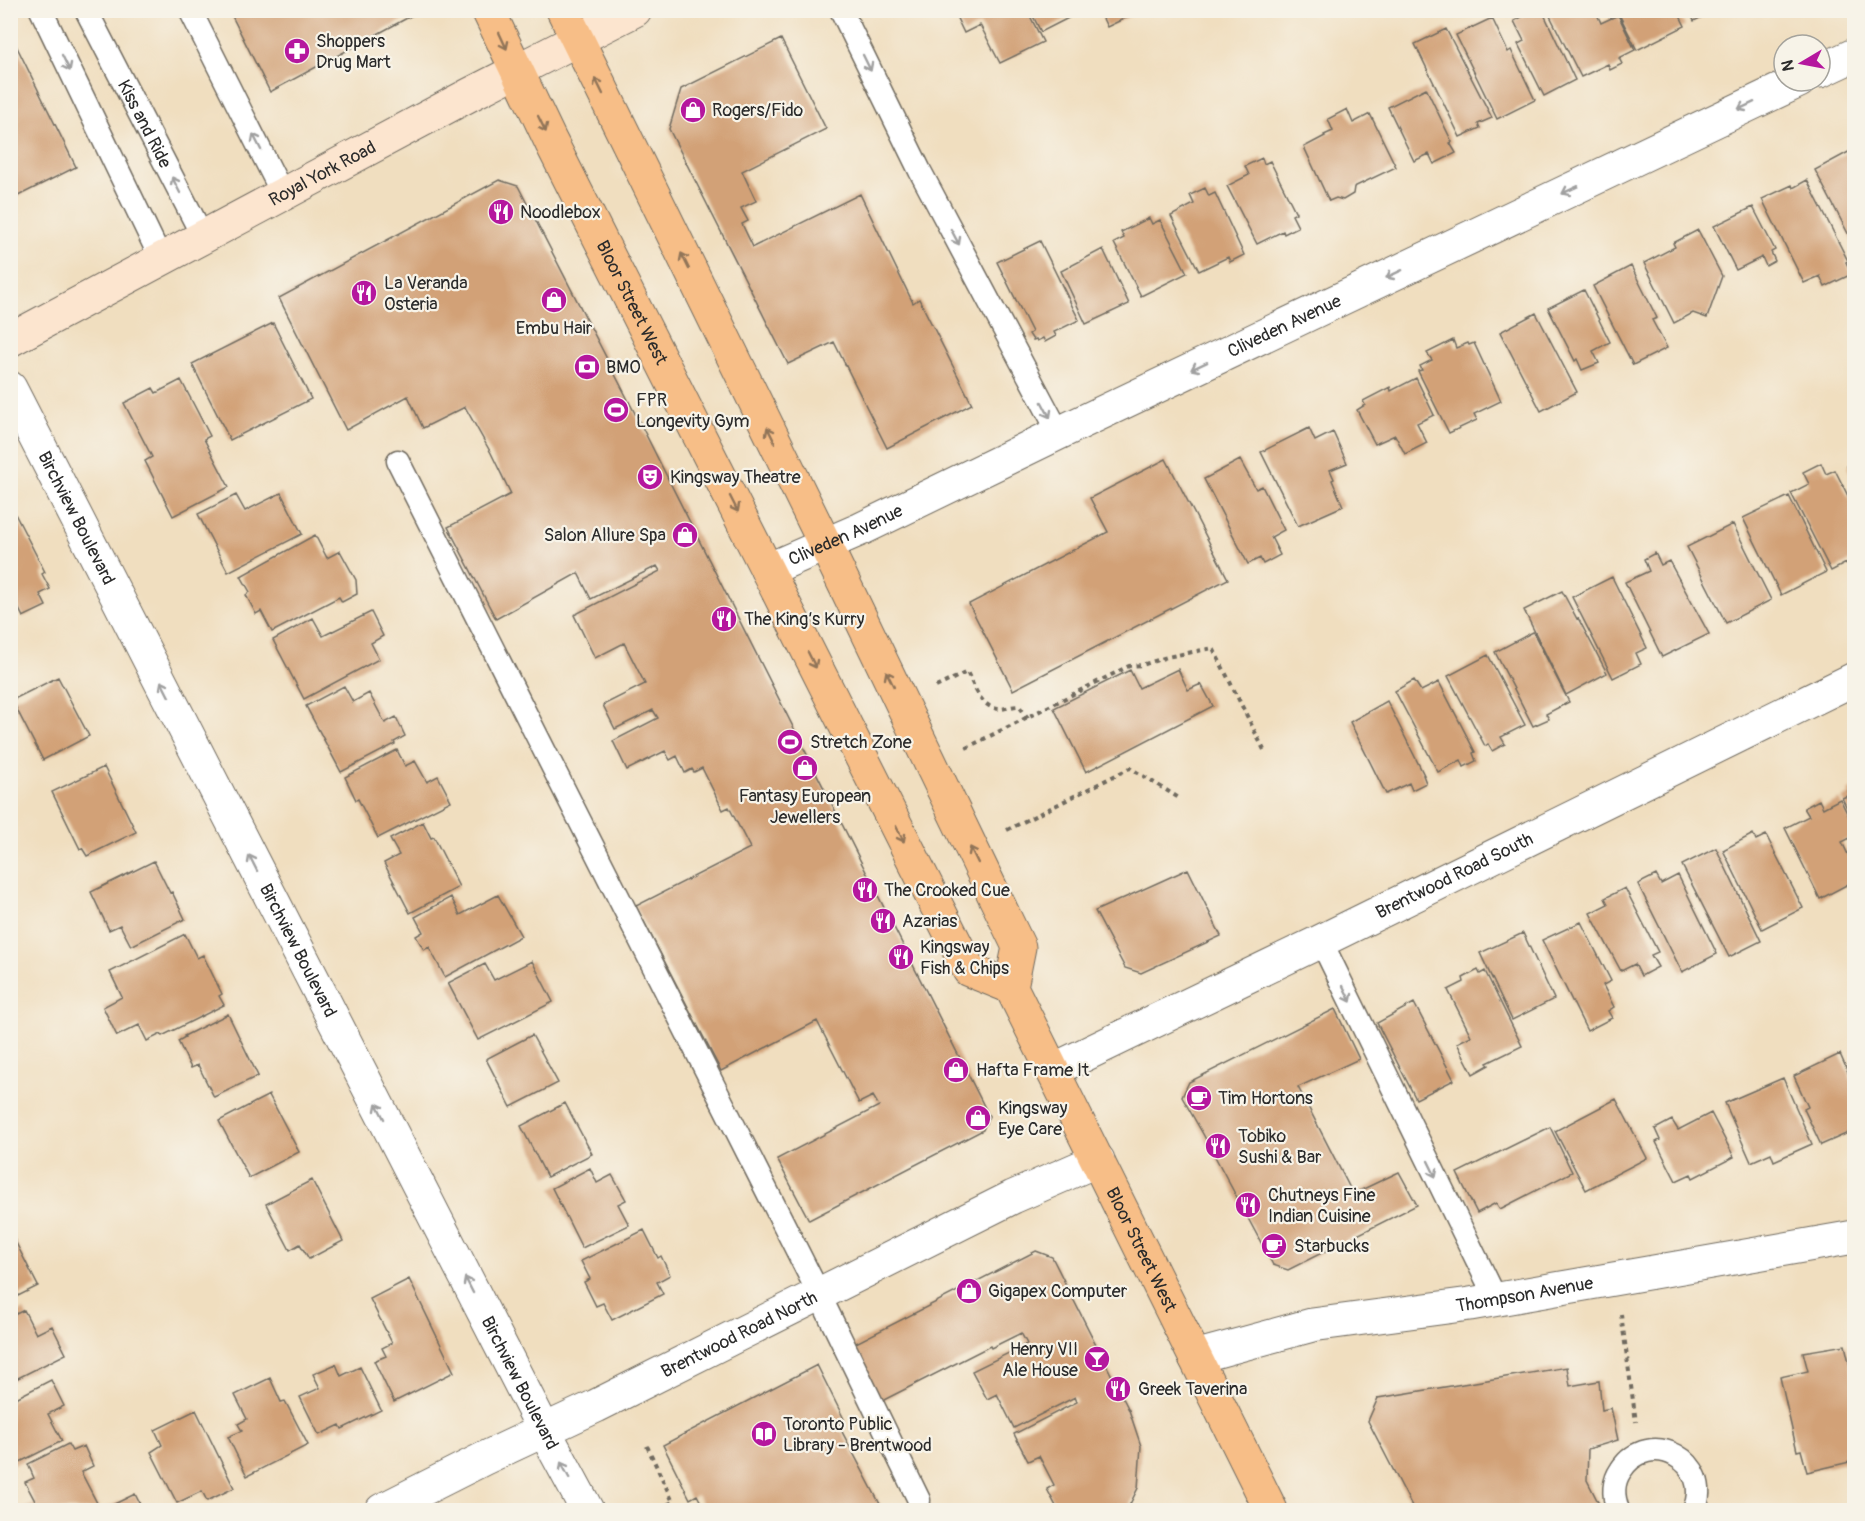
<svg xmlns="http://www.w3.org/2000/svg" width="1865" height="1521" font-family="Pangolin,sans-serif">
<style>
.building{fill:#d2a177}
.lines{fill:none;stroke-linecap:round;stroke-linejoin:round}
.service-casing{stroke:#706a5f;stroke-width:25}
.minor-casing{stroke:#706a5f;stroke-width:35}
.secondary-casing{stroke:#706a5f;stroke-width:35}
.primary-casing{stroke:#706a5f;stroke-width:35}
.path{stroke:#706a5f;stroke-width:4;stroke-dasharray:4.5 4.5;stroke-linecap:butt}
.service{stroke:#fff;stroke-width:22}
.minor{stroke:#fff;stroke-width:33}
.secondary{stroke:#fce5cf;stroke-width:33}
.primary{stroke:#f7be87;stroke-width:33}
.oneway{stroke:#917459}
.oneway2{stroke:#a0a0a0}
.labels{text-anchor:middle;stroke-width:4.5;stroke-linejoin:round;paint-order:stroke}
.poi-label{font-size:18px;fill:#2b2b2b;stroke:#f7f3e8;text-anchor:start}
.street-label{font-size:18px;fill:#2b2b2b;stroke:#f7f3e8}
</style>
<rect width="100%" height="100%" fill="#f7f3e8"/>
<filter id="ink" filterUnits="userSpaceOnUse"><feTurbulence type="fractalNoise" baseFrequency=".0167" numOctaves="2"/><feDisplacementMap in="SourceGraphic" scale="12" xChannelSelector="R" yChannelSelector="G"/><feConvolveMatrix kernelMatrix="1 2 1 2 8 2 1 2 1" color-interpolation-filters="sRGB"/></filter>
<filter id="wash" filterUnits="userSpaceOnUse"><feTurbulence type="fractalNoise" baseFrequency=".008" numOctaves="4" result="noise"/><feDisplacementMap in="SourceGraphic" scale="24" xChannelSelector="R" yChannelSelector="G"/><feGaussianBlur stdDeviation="1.35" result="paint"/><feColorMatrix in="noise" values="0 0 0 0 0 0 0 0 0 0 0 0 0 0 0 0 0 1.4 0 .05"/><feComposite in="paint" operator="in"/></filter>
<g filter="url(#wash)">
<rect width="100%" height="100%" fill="#f0debf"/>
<g id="blocks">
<!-- building -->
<path class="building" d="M229,10H422L270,92Z
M953,10H1027L1043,42L1000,63L980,25L964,33Z
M1030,10H1084L1041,32Z
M1099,10H1142L1107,27Z
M1535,10H1542L1575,80L1544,96L1518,44L1524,41L1514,21Z
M1547,10H1595L1601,23L1618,15L1635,50L1619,58L1622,64L1610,70L1608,64L1581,77Z
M1617,10H1677L1685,26L1637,50Z
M1689,10H1716L1694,21Z
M1492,18L1508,52L1511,50L1535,100L1497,119L1456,35Z
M1446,29L1492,118L1478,124L1480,128L1460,137L1415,44Z
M10,33L76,167L10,200Z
M781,39L826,129L742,171L756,201L741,208L748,221L742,224L753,247L860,194L913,303L919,299L972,404L887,448L834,342L788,364L669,129L681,89Z
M1426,88L1452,142L1450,143L1456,153L1434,164L1429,154L1414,161L1388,107Z
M1347,109L1353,123L1370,114L1396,167L1354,187L1353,194L1343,200L1336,198L1329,201L1304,147L1325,136L1324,135L1333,131L1328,119Z
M1854,149V245L1815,170Z
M1262,158L1264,164L1270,161L1296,213L1292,215L1298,227L1284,234L1283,231L1257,244L1227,186L1249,175L1245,166Z
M499,180L518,186L641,425L989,1116L983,1130L809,1220L777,1159L879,1106L873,1096L859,1103L817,1021L721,1071L636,906L750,848L729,807L723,810L702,768L694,772L692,769L685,773L677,756L670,760L665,751L627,770L613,741L658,718L653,710L615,729L603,705L645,684L624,643L595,658L574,615L660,571L657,566L591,599L578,573L496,619L448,527L511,494L491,453L465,407L423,428L408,396L346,430L279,298Z
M1807,180L1848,261L1846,262L1852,274L1825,287L1820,276L1804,283L1762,199L1792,185L1793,188Z
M1205,188L1209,196L1215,193L1244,255L1230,262L1228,257L1199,271L1171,216L1194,204L1190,195Z
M1753,207L1775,250L1771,252L1775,261L1766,266L1762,257L1736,270L1714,226Z
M1149,218L1152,224L1160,220L1187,273L1141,296L1114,243L1124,238L1121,232Z
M1698,230L1722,276L1707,318L1693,313L1674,323L1644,263L1675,247L1673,243Z
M1040,241L1079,320L1054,332L1056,336L1045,342L1043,338L1037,341L1036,339L1033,340L1029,334L1032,332L997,262Z
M1103,249L1129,304L1086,324L1061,271Z
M1631,266L1657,318L1652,320L1667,348L1633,365L1593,286Z
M1584,290L1610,342L1593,351L1599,363L1582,370L1577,359L1575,361L1548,308Z
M1536,313L1577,392L1541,411L1500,332Z
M273,323L311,399L230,440L192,364Z
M1453,340L1456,348L1468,343L1469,345L1474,343L1501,401L1474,414L1477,420L1449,433L1418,371L1422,370L1420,366L1432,360L1427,353Z
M1416,378L1434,415L1417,423L1427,443L1405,454L1395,435L1375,444L1357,410L1365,405L1363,401L1390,387L1391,391Z
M181,380L210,436L204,439L229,487L173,516L145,461L152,457L124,403L153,388L156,393Z
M1309,428L1315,441L1333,432L1347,463L1330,470L1334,479L1332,480L1343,506L1298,526L1261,452Z
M1166,459L1228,579L1013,690L969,604L1108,532L1090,498Z
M1240,460L1256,489L1262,486L1284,530L1271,537L1280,555L1263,564L1260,558L1248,564L1204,479Z
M1854,462V481L1847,466Z
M1821,463L1826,474L1835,470L1854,508V559L1831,571L1791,493L1809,484L1803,472Z
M281,493L302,534L228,572L198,514L236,495L245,511Z
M1789,496L1826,572L1781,595L1743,518Z
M13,510L45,572L42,574L50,589L40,594L46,606L23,617L17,605L10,609V511Z
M1733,524L1771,600L1726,623L1687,547Z
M315,535L327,558L340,551L356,580L357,594L342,602L339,597L272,632L261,611L256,614L246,595L250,592L241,576Z
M1655,553L1661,565L1669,561L1709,634L1662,657L1625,582L1649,571L1644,559Z
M1612,577L1647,648L1636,653L1641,664L1613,678L1572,597Z
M1562,591L1577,619L1578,618L1607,673L1566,695L1524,610Z
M371,612L383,636L371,643L379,659L304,699L273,640L313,618L323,636Z
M1533,632L1569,702L1546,714L1549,719L1533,726L1495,652Z
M1488,655L1525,725L1501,737L1505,744L1492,751L1488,744L1485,746L1448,676Z
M1178,669L1188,690L1201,684L1213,706L1086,772L1054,708L1130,670L1139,688Z
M58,677L89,736L43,760L12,700Z
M1414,680L1421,691L1439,682L1475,752L1473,753L1476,761L1464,767L1461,760L1438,772L1395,691Z
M344,686L353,702L369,693L385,723L396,717L405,736L394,742L395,744L341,772L306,706Z
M1387,701L1424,775H1423L1426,783L1412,790L1409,783L1386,794L1350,722Z
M397,750L405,766L415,761L427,782L438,776L451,801L378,838L358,799L356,800L345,777Z
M104,767L136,832L87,856L82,848L80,849L52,792Z
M1854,788V822L1842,798L1850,795L1848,791Z
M1840,799L1854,827V836L1842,842L1854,867V881L1820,899L1785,828L1809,816L1804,808L1819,800L1823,808Z
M423,822L431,838L434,837L459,887L410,913L384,863L399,855L390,839Z
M1753,834L1756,840L1766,835L1803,908L1762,929L1723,850Z
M1716,848L1761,941L1729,957L1682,865Z
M154,861L170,893L172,892L185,919L131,946L120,925L109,930L91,892Z
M1188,869L1221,936L1141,973L1125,968L1095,911Z
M1656,875L1661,884L1678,875L1717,954L1682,972L1638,884Z
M1625,888L1658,952L1651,955L1658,967L1641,976L1635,964L1621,971L1590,913L1608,904L1605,898Z
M498,895L521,936L445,977L429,947L424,950L416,936L423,932L415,917L451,897L460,915Z
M1581,922L1611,981L1603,985L1614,1007L1608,1011L1612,1018L1587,1031L1542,940Z
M1523,933L1554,999L1512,1020L1480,953Z
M185,934L197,958L203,955L222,994L219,996L224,1005L162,1036L161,1034L147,1041L139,1025L117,1036L103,1007L122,997L110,972Z
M532,961L553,1002L478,1040L448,983L485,964L494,980Z
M1478,970L1480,974L1485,971L1522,1046L1487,1063L1489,1065L1473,1074L1457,1043L1471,1036L1448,990L1464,982L1463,978Z
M1414,1003L1454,1080L1416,1099L1377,1023Z
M1335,1009L1359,1059L1298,1087L1353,1194L1399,1172L1417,1205L1288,1270L1273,1265L1203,1134L1182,1097L1189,1082Z
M228,1014L258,1076L214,1097L198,1065L191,1068L178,1041L185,1037L184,1036Z
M532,1035L558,1083L511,1107L486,1059Z
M1840,1054L1854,1086V1132L1849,1135L1848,1133L1821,1145L1804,1109L1808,1107L1794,1076Z
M1783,1078L1812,1144L1774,1161L1771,1153L1751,1162L1725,1103Z
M269,1095L299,1152L249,1178L219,1121Z
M1616,1099L1647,1158L1586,1190L1555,1131Z
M565,1103L592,1154L547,1177L521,1126Z
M1711,1113L1734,1157L1693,1178L1691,1174L1676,1181L1656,1142L1660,1140L1655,1129L1672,1120L1678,1130Z
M1550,1127L1572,1172L1500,1209L1496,1203L1477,1213L1457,1173Z
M590,1168L597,1183L612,1175L626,1200L618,1204L629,1225L582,1248L552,1188Z
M312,1180L343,1241L309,1259L300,1244L290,1250L266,1204Z
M644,1230L658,1258L661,1256L670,1275L657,1282L663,1294L612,1320L603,1303L596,1306L584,1282L590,1279L581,1261Z
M14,1239L38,1286L10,1300V1241Z
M1036,1251L1052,1257L1129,1410L1141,1446L1138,1488L1127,1510H1058L1047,1489L1054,1485L1039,1456L1028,1461L1014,1434L1077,1402L1075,1397L1014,1428L997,1394L987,1399L972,1371L1027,1344L1021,1333L991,1348L990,1346L880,1402L852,1345Z
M409,1279L454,1372L394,1402L374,1361L386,1356L382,1348L392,1343L370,1299Z
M24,1310L36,1334L52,1326L66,1354L10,1382V1317Z
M1845,1345L1854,1384V1461L1807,1472L1801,1450L1797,1451L1780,1377L1808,1371L1803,1352Z
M336,1364L341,1376L360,1367L381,1410L342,1429L340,1425L319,1435L300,1397L320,1388L313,1374Z
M817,1365L845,1421L838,1424L881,1506L871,1510H705L697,1495L690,1499L663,1445Z
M1567,1367L1570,1386L1599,1381L1602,1410L1611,1408L1618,1440L1588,1449L1587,1480L1602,1510H1414L1368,1421L1378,1398Z
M270,1378L281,1402L285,1401L308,1445L247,1476L228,1437L242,1431L238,1424L247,1419L235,1395Z
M51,1380L64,1406L48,1414L62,1441L14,1465L10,1459V1401Z
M196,1410L234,1488L207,1501L202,1491L177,1503L151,1452L162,1445L155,1430Z
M68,1444L72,1451L84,1446L93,1466L81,1472L99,1507L92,1510H20L36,1503L25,1482L34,1478L28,1464Z
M135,1494L143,1510H102Z"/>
</g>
</g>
<g filter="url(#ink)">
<use href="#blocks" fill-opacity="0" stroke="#706a5f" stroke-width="1.5"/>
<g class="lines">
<!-- service casing -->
<g class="service-casing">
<g id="service">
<path d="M41,10L161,259"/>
<path id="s1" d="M86,10L203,237"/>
<path d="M190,10L283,195"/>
<path d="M841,10L920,171L1059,433"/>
<path d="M398,461L816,1288L919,1500L918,1510"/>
<path d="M1321,941L1496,1299"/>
<path d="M1618,1510C1613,1496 1612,1483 1621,1470C1649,1426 1715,1462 1694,1510"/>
</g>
</g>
<!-- minor casing -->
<g class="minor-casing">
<g id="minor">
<path d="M1820,71L1854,55"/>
<path id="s2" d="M10,388L544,1430L587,1510"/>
<path id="s3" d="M767,570L861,529L1059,433L1799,81"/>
<path id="s4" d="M1053,1070L1321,941L1854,679"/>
<path id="s5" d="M1195,1357L1312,1325L1470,1304L1854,1237"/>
<path id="s6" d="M382,1510L485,1458L596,1406L1013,1197L1098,1160"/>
</g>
</g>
<!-- secondary casing -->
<g class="secondary-casing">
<g id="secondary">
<path id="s7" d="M10,340L469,95L635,10"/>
</g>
</g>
<!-- primary casing -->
<g class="primary-casing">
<g id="primary">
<path id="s8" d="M488,10L551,142L969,970L1011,987"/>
<path id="s9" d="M563,10L825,544L1019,947L1011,987L1271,1510"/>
</g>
</g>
<!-- path -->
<path class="path" d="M936,687L967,672C974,686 981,708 999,709C1005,709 1012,706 1019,706L1028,718
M966,748L1129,666L1142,665L1167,657L1213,648L1265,752
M1007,830L1130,768L1179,798
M1621,1314L1636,1422
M647,1446L673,1502L655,1510"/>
<!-- service -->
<use href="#service" class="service"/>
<!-- minor -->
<use href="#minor" class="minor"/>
<!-- secondary -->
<use href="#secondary" class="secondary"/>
<!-- primary -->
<use href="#primary" class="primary"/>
</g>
<!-- one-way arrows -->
<defs><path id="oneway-shaft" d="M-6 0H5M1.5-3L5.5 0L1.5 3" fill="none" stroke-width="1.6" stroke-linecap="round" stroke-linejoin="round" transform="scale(1.5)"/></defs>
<g class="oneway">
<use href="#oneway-shaft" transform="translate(503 41) rotate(65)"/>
<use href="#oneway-shaft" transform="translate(599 86) rotate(-116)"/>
<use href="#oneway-shaft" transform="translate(542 124) rotate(64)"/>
<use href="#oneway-shaft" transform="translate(685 261) rotate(-116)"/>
<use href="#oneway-shaft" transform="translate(771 435) rotate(-116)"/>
<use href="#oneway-shaft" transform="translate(734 504) rotate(63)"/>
<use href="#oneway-shaft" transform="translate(812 660) rotate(63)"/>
<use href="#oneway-shaft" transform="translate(890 679) rotate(-116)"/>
<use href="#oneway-shaft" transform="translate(900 834) rotate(63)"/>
<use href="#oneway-shaft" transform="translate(974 855) rotate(-116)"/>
</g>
<g class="oneway2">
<use href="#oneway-shaft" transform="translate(66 63) rotate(64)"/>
<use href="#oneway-shaft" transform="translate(867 63) rotate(64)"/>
<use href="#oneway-shaft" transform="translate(1746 106) rotate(155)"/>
<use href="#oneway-shaft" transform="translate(257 142) rotate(-117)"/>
<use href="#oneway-shaft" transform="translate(176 185) rotate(-117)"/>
<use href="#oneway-shaft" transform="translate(1570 190) rotate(155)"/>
<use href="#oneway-shaft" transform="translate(955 237) rotate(62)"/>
<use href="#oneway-shaft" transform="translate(1394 274) rotate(155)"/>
<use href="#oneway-shaft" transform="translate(1199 366) rotate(155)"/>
<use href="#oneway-shaft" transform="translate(1046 410) rotate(62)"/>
<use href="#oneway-shaft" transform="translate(165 689) rotate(-117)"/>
<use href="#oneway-shaft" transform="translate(253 863) rotate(-117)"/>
<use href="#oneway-shaft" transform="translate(1347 994) rotate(64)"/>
<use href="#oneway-shaft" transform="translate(380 1111) rotate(-117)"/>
<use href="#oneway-shaft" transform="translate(1432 1169) rotate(64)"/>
<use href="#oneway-shaft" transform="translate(469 1285) rotate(-117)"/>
<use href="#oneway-shaft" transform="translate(565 1470) rotate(-118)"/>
</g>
</g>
<!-- icons -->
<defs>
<g id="pharmacy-disc" transform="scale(1.35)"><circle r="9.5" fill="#b5179e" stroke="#f7f3e8"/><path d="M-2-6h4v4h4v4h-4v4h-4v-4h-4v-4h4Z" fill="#fff"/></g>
<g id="shop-disc" transform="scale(1.35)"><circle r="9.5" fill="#b5179e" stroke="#f7f3e8"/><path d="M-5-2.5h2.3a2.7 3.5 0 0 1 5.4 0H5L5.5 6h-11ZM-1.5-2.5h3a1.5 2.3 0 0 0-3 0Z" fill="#fff"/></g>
<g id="restaurant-disc" transform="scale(1.35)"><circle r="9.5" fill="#b5179e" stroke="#f7f3e8"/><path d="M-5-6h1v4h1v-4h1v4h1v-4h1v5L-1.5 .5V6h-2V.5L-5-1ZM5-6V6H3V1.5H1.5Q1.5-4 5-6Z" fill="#fff"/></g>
<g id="bank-disc" transform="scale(1.35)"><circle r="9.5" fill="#b5179e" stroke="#f7f3e8"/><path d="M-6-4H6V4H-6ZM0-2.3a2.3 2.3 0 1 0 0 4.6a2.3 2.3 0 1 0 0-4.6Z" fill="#fff"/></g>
<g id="stadium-disc" transform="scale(1.35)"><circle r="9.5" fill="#b5179e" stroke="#f7f3e8"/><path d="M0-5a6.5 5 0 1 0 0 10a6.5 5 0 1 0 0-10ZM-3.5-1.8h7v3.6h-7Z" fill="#fff"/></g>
<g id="theatre-disc" transform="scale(1.35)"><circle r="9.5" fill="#b5179e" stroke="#f7f3e8"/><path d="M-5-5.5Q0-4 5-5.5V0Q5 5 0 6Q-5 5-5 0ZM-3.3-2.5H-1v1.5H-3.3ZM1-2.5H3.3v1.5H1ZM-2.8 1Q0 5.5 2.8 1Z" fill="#fff"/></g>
<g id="cafe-disc" transform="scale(1.35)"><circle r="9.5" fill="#b5179e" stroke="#f7f3e8"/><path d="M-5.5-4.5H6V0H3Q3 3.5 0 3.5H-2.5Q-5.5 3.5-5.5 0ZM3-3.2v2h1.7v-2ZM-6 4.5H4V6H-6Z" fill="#fff"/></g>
<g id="bar-disc" transform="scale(1.35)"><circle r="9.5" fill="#b5179e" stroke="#f7f3e8"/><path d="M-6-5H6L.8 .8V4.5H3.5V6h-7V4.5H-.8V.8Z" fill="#fff"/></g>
<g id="library-disc" transform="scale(1.35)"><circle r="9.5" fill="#b5179e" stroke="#f7f3e8"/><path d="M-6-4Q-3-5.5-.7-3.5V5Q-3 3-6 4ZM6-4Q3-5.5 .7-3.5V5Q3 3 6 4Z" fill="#fff"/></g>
</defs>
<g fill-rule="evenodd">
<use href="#pharmacy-disc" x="297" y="51"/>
<use href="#shop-disc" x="693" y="110"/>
<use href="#restaurant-disc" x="501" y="212"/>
<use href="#restaurant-disc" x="364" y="293"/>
<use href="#shop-disc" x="554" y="300"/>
<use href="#bank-disc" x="587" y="367"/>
<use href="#stadium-disc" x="616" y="410"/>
<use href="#theatre-disc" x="650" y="477"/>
<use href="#shop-disc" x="685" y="535"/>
<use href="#restaurant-disc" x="724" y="619"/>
<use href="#stadium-disc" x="790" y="742"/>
<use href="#shop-disc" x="805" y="768"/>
<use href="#restaurant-disc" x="865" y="890"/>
<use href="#restaurant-disc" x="883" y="921"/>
<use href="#restaurant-disc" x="901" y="957"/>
<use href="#shop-disc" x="956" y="1070"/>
<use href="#cafe-disc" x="1199" y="1098"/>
<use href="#shop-disc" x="978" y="1118"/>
<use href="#restaurant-disc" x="1218" y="1146"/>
<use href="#restaurant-disc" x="1248" y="1205"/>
<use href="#cafe-disc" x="1274" y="1246"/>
<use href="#shop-disc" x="969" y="1291"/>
<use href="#bar-disc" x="1097" y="1359"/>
<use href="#restaurant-disc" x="1118" y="1389"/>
<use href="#library-disc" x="764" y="1434"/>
</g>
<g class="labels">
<!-- poi labels -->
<g class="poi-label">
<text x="316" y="47">Shoppers<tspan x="316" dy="21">Drug Mart</tspan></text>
<text x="712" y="116">Rogers/Fido</text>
<text x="520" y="218">Noodlebox</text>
<text x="384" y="289">La Veranda<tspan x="384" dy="21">Osteria</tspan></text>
<text x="554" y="334" text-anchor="middle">Embu Hair</text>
<text x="606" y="373">BMO</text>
<text x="636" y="406">FPR<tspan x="636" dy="21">Longevity Gym</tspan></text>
<text x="670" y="483">Kingsway Theatre</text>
<text x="666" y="541" text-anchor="end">Salon Allure Spa</text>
<text x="744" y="625">The King’s Kurry</text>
<text x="810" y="748">Stretch Zone</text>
<text x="805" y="802" text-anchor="middle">Fantasy European<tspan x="805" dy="21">Jewellers</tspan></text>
<text x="884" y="896">The Crooked Cue</text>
<text x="902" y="927">Azarias</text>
<text x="920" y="953">Kingsway<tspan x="920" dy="21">Fish &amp; Chips</tspan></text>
<text x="976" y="1076">Hafta Frame It</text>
<text x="1218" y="1104">Tim Hortons</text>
<text x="998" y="1114">Kingsway<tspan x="998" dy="21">Eye Care</tspan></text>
<text x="1238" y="1142">Tobiko<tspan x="1238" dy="21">Sushi &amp; Bar</tspan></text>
<text x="1268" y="1201">Chutneys Fine<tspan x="1268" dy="21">Indian Cuisine</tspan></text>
<text x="1294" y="1252">Starbucks</text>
<text x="988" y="1297">Gigapex Computer</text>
<text x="1078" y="1355" text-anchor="end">Henry VII<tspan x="1078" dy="21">Ale House</tspan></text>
<text x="1138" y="1395">Greek Taverina</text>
<text x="783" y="1430">Toronto Public<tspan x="783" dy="21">Library - Brentwood</tspan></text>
</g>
<!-- street labels -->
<g class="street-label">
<text dy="6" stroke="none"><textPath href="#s1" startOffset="128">Kiss and Ride</textPath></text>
<text dy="6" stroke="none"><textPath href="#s7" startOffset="354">Royal York Road</textPath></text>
<text dy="6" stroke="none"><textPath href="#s8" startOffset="326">Bloor Street West</textPath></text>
<text dy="6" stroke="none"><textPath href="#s3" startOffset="572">Cliveden Avenue</textPath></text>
<text dy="6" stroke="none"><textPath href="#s2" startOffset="146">Birchview Boulevard</textPath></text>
<text dy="6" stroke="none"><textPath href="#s3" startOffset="86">Cliveden Avenue</textPath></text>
<text dy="6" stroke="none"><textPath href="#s4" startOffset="446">Brentwood Road South</textPath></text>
<text dy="6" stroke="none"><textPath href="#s2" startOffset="632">Birchview Boulevard</textPath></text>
<text dy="6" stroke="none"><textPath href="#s9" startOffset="1376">Bloor Street West</textPath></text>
<text dy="6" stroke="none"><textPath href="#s5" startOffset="336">Thompson Avenue</textPath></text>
<text dy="6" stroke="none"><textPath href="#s6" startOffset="398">Brentwood Road North</textPath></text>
<text dy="6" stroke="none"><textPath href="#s2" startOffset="1118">Birchview Boulevard</textPath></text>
</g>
</g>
<!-- margin -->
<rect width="1865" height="1521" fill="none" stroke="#f7f3e8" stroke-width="36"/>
<!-- north arrow -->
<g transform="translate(1802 63) rotate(260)"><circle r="28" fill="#f7f3e8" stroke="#a5a39c" stroke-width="1.5"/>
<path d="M0-4.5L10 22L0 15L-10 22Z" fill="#b5179e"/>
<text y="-9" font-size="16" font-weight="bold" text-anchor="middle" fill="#2b2b2b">N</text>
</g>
</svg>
